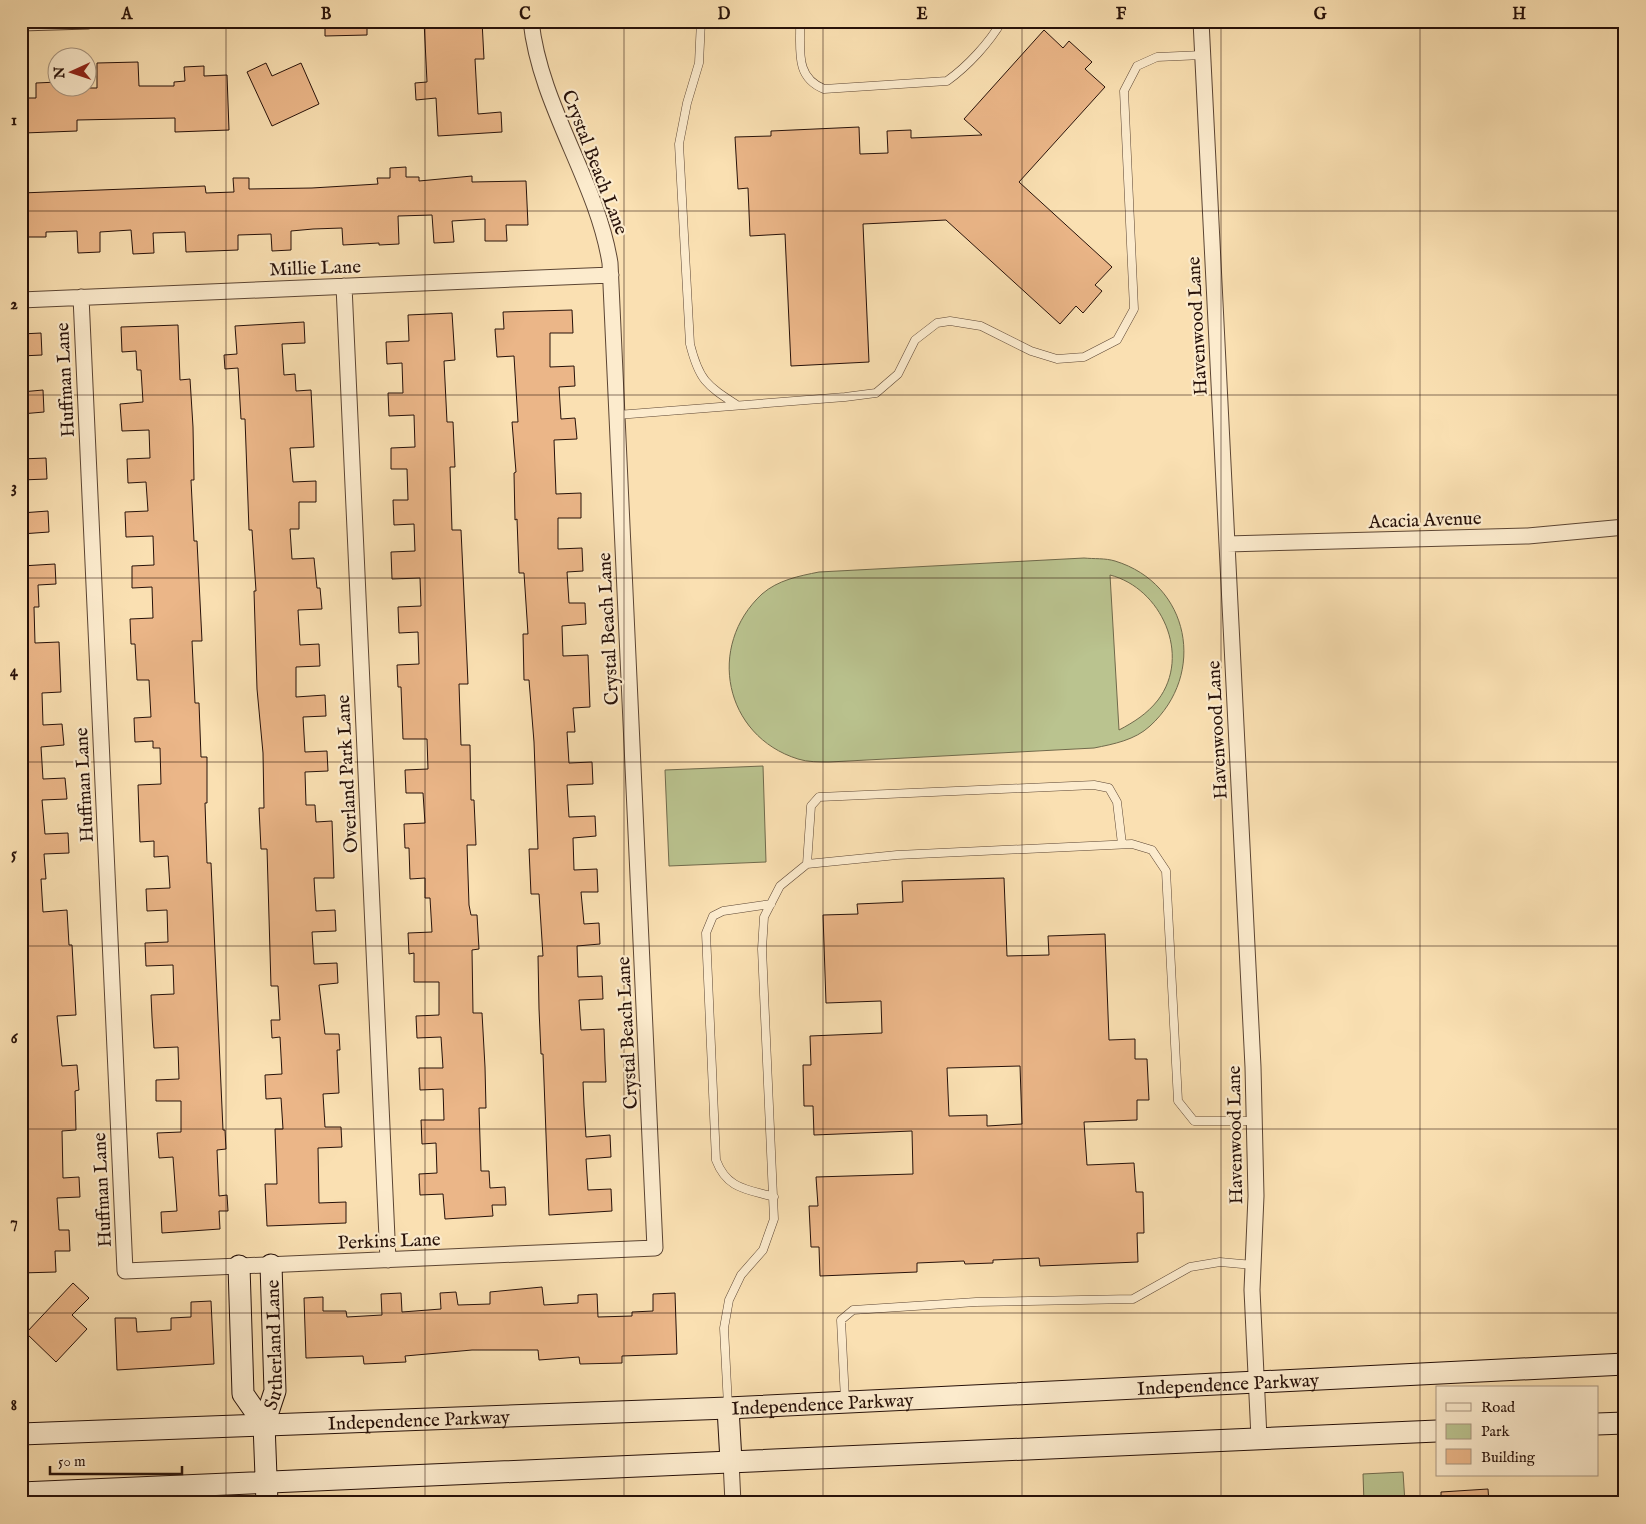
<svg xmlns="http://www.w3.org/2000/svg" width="1646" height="1524" font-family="'IM FELL English',serif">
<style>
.green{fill:#bac38f;stroke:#706a4c;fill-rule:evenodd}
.building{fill:#ebb688;stroke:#271109;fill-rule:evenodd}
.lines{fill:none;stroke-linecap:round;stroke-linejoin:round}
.lane-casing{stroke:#5c4533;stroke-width:9}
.street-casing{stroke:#5c4533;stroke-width:17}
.secondary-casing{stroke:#271109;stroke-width:23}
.lane{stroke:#fcebcd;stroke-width:8}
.street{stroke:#fcebcd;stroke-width:15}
.secondary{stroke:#fcebcd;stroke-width:21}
.grid{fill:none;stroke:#271109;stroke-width:1;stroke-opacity:0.55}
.labels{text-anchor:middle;stroke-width:4.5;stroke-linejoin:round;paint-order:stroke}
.street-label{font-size:19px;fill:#271109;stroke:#fcebcd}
.neatline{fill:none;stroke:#271109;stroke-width:2}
.grid-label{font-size:16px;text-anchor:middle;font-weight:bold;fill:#271109}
</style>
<rect width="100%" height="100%" fill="#fae0b2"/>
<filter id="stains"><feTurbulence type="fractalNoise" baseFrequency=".004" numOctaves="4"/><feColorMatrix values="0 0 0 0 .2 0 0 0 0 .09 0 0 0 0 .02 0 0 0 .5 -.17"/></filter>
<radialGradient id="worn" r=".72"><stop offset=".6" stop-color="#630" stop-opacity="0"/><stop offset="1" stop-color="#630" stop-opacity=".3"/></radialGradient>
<!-- green -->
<path class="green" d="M1084,558C1094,559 1105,558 1115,561C1190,584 1207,674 1150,726C1135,740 1114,744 1094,748L829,762C819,762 807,762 798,759C724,736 706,646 762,594C778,580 799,576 819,572ZM1110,575C1161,588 1192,655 1158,700C1147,714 1134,722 1119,730Z
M763,766L766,862L669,866L665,770Z
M1403,1472L1405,1503H1364L1363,1474Z"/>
<!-- building -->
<path class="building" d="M325,21H367V35L325,36Z
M424,21H482L484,59H475L478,114L501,112L502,132L438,136L436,98L416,100L415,83L427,82Z
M1044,30L1063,48L1069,41L1092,62L1085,69L1105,87L1019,182L1112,267L1095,285L1102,291L1083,313L1076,306L1060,324L946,220L863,224L869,362L791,366L785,234L750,236L748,188L738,189L735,137L771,136V131L859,127L860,154L888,153L887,131L911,130V138L982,135L964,119Z
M138,62L139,86H174V82L185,81L184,67L204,66V76L227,75L229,130L175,132V118L77,120V131L24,133L22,98H36V83L58,82V88H97V63Z
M266,63L272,76L301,63L319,104L272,126L247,72Z
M406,167V177H419V181L472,176V182L526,181L528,225H506L507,241H485V219L452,221L454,242L434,243L432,215L398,216L399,244L379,245V243L343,245L342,228L313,229L291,231V250L272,251L271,234L238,235V250L186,252L185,232L153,233L154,253L133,254L131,230L100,232V252L78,253L77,231L46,232V237H21V193L205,186L206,193L234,192L233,178H249V189L312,188L378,184L377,178H390V168Z
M572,310L573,333H550V367L574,366L575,386L559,387L561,419L575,418L577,439L554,440L556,494L581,493V518H558V549L582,548L583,571L567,572L569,603H585L586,624L562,626L563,656L588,655L590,707L573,708L575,732H567L569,763L592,762L593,784L567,785L569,817L595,816L596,836L573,838L574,870L597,869L598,892H581L584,924L599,923L600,944L577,946L578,977L602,976L603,999L579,1000L581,1030L604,1029L605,1061L606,1082H583L584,1106L586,1137L610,1135L611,1157L586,1159L588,1190L611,1189L612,1211L549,1215L543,1054H541L539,1009L538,956H543L539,894H531L529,849H538L534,742L529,680H524L523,634H528L524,573H519L517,519L515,520L514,473L516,472L512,422H518L514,356L497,357L495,329H504L503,312Z
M452,313L455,360L444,361L447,422H453L455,467H450L452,530H461L466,638L468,684H459L461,745H470L471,800H474L476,845H467L469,905L471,915H477L479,949L472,950L473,1013H482L485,1067L486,1108H479L481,1171H489L490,1188L505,1187L506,1205H492L493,1216L445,1219L443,1194L420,1195L419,1174L437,1173L436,1143L422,1144L421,1120H444L443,1089L420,1090L419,1068H443L441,1037L417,1038L416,1016L439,1015V982H414V953L409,954L408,933L432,932L430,898H425V878L410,879L409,848H405L404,824L425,823L423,793H406L405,770L428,769L427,739H403L401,687H398L397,665L419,664L418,632L399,633L398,607L421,606L420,578L392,579L391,552L415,551L414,524L394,525L393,500H408L407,469H391V448L415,447L414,415L389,416L388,393H403L402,363L387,364L386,342L409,341L408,315Z
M304,322L305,343L282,344L284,375L295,374L296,391L311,390L314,447L290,448L293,482L316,481V502H299V529H290L292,559L314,558L317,588H320L322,609L298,610L300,645L319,644L320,666L296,667V697L325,695L326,716L303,717L305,752L327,751L328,771L305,772L306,805H315L316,822L332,821L334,878H314L316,911L335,910L336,931L312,932L314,964L337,963L338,983L319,985L325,1034H339L340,1050H337L339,1093L323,1094L325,1127H341L342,1147L318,1148L319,1203L346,1202V1223L267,1226L265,1184H277L275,1129H283L281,1098L266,1099L265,1075L282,1074L280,1037L272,1038L271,1020H280L278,986H271L267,849H261L259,808H264L263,753L257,689L254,591H256L252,530H249L245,419H241L238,368L225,369L224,355L237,354L235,326Z
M178,325L180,380L190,379L193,427L194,480H191L194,541H197L202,641H192L195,703H199L201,757H207V803H205L207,863H211L223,1130H225L226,1149L217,1150L219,1196L227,1195L228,1211H219L220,1229L162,1233L161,1212L177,1211L173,1157L159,1158L157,1133L181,1132V1101H156V1080L179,1079L178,1047L154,1048L152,1017L151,995L174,994L173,965L146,966L145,943L168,942L167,910L147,911L146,889L170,888L168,856L154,857V841L140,842L138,785L161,784L160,748H153V741L135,742L134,718L151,717L149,680H137L135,644H131L130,619L153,618L152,587L132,588V566L154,565L153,536L126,537L125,512L148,511L146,482L128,483L127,459L150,458L149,430L122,431L120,404L143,402L141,370H137L136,351L122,352L121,327Z
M41,333L42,355L21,356V334Z
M43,390L44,412L21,414V392Z
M46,458L47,479L21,480V459Z
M48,511L49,532L21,534V513Z
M55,564L56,584L38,585L39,607H34L35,643L59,642L61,692L42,693L43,725L62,724L64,745L41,747L43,779L65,778L67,799L42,800L45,834L68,833L69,853L44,854L46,879H41L43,912L67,910L69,945H72L76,1015L57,1016L62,1066L77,1065L79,1090L75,1091L76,1130L62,1131L63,1178L79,1177L80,1197L57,1198L59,1230H69L70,1251H55L56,1272L21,1273V566Z
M1004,878L1007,956L1049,955L1048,936L1105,934L1109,1040L1135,1039V1059H1147L1149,1100H1137V1120L1084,1122L1087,1165L1134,1163L1136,1192H1143L1144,1233H1137L1138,1262L1040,1266L1039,1258L993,1260V1263L965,1264L964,1261L917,1263V1272L820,1276L819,1247H811L809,1206H818L816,1177L913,1174L912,1131L814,1135L813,1106H804L803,1065H811L810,1036L882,1033L881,1001L826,1003L823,915L858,914L857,904L903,902L902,881ZM1020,1066L1022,1124L987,1126V1115L949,1116L947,1068Z
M73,1283L89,1298L72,1315L87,1329L56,1362L26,1333Z
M542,1287L544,1305L578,1303V1295L597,1294L598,1317L632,1316V1312L653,1311V1294L675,1293L677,1354L622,1356V1363L580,1364L579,1357L539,1360L538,1350H472L405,1356L406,1362L364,1364L363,1356L306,1358L304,1298L323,1297V1311H346L347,1317L382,1315L381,1294L401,1293L402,1312L441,1309L440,1293L456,1292L458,1305L490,1304V1292Z
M211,1301L214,1364L117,1370L115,1318H136L137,1332L171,1330V1318L191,1317V1302Z
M1488,1489L1489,1503H1441V1492Z"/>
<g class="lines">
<!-- lane casing -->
<g class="lane-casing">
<path id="lane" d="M701,21L699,63L687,103L679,144L690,344C699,380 706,385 737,405
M800,21C801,49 794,77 824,89L947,81C968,66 989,43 1002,21
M617,415L845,397L876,393L898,374L915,340L937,323L950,321L981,326L1031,351L1057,359L1084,357L1117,340L1134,309L1124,91L1137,66L1157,57L1203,55
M807,864L811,806L819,797L1094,785L1109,788L1117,802L1122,844
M771,904L723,911L713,916L706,933L716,1160C727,1189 746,1189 774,1197
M845,1400L841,1320L853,1310L976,1302L1133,1299L1190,1267L1220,1262L1253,1265
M728,1406L724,1328L729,1300L741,1275L763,1250L774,1219L762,949L764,917L780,886L807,864L897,855L1132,844L1152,850L1166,871L1178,1101L1194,1121H1254"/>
</g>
<!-- street casing -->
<g class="street-casing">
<path id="street" d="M1201,21L1253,1067L1256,1196L1252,1290L1259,1438
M21,23L88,21
M344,286L388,1260
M81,297L125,1271L655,1248L610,263C597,181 540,106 531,21
M21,300L611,275
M1227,544L1528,536L1625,527
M731,1461L733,1503"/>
</g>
<!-- secondary casing -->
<g class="secondary-casing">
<g id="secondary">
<path d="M239,1266L243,1394L264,1424"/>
<path d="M728,1408L731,1461"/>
<path d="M1597,1424L1625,1423"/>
<path id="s1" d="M21,1434L728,1408L1625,1364"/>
<path d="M21,1493L1437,1431"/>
<path id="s2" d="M267,1503L264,1424L275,1391L271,1265"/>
</g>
</g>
<!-- lane -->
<use href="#lane" class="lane"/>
<!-- street -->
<use href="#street" class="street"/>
<!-- secondary -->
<use href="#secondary" class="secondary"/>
</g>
<!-- grid -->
<path class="grid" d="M226,21V1503M425,21V1503M624,21V1503M823,21V1503M1022,21V1503M1221,21V1503M1420,21V1503M21,211H1625M21,395H1625M21,578H1625M21,762H1625M21,946H1625M21,1129H1625M21,1313H1625"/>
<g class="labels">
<!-- street labels -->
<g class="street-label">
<text transform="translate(596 162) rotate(69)" y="7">Crystal Beach Lane</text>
<text transform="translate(315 267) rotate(-2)" y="7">Millie Lane</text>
<text transform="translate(1196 326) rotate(-93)" y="7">Havenwood Lane</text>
<text transform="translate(64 380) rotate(-93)" y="7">Huffman Lane</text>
<text transform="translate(1425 519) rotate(-2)" y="7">Acacia Avenue</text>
<text transform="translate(607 629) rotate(-93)" y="7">Crystal Beach Lane</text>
<text transform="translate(1216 730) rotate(-93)" y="7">Havenwood Lane</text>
<text transform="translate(346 774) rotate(-93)" y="7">Overland Park Lane</text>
<text transform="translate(83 785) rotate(-93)" y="7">Huffman Lane</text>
<text transform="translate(626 1033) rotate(-93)" y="7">Crystal Beach Lane</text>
<text transform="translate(1234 1135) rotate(-91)" y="7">Havenwood Lane</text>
<text transform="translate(101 1190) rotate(-93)" y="7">Huffman Lane</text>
<text transform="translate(389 1240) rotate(-2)" y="7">Perkins Lane</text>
<text dy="7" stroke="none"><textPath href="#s2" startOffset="160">Sutherland Lane</textPath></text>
<text dy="7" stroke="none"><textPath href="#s1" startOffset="1208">Independence Parkway</textPath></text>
<text dy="7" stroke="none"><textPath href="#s1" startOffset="802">Independence Parkway</textPath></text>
<text dy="7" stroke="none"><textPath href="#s1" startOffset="398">Independence Parkway</textPath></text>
</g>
</g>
<!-- margin -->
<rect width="1646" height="1524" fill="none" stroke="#fae0b2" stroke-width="55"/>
<!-- legend -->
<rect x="1436" y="1386" width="162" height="90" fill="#fcebcd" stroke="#a7947f"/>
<rect x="1446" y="1403" width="25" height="8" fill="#fcebcd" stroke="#a7947f"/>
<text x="1481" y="1412" font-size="15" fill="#271109">Road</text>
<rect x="1446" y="1424" width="25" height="15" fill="#bac38f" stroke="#a7947f"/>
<text x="1481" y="1436" font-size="15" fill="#271109">Park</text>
<rect x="1446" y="1449" width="25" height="15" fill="#ebb688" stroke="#a7947f"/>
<text x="1481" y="1462" font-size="15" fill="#271109">Building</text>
<!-- north arrow -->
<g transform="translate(72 72) rotate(267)"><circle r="24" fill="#fcebcd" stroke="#a7947f"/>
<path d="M0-4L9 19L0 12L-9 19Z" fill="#8f2418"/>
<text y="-8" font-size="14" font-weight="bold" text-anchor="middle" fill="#271109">N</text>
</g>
<!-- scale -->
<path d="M50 1466v8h132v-8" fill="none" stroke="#271109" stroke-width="2.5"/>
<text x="58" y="1466" font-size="15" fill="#271109" stroke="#fcebcd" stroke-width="4" paint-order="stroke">50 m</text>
<rect x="28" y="28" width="1590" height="1468" class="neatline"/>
<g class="grid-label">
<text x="127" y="19">A</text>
<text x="326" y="19">B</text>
<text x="525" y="19">C</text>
<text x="724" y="19">D</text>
<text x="922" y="19">E</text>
<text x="1121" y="19">F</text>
<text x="1320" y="19">G</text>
<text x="1519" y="19">H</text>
<text x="14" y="125">1</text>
<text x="14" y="309">2</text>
<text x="14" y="492">3</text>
<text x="14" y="676">4</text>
<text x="14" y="859">5</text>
<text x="14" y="1043">6</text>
<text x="14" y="1227">7</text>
<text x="14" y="1410">8</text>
</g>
<rect width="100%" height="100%" filter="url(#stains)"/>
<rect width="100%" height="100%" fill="url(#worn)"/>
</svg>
